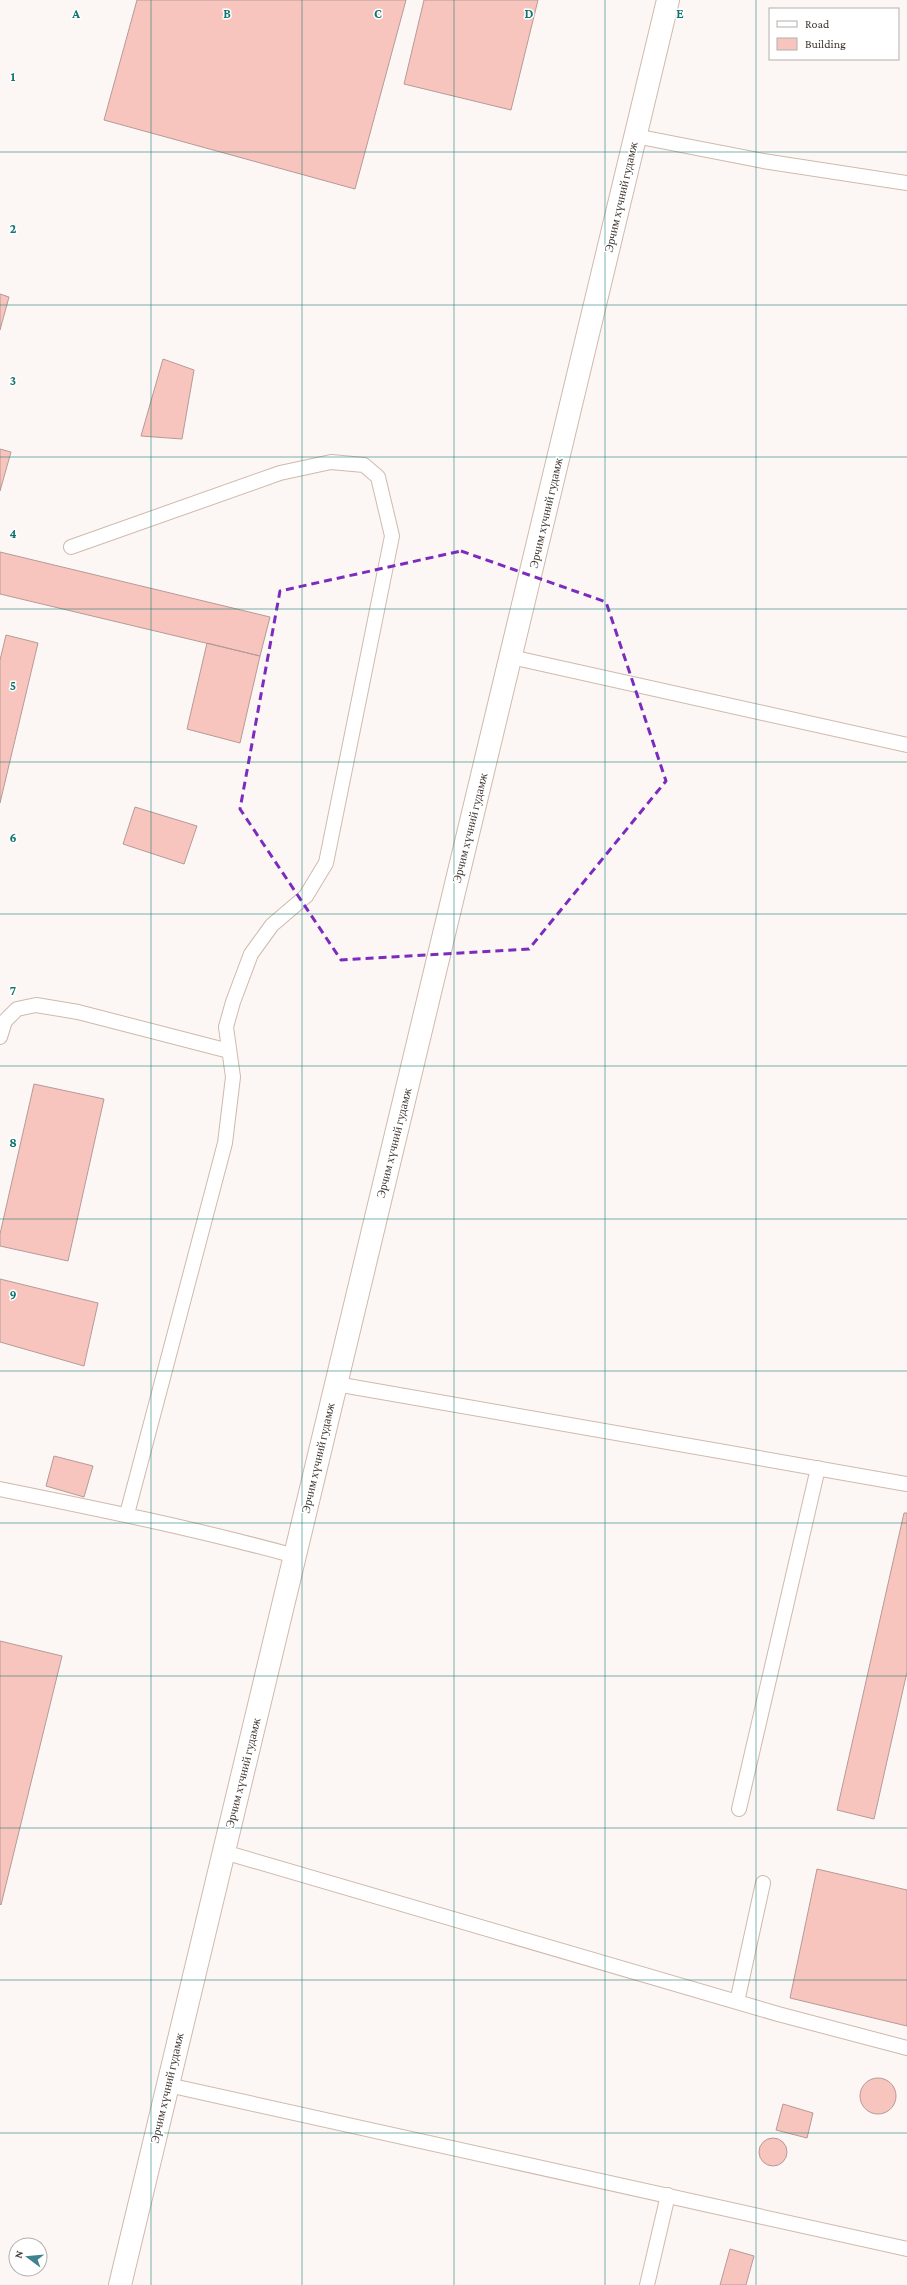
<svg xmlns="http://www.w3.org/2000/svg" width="907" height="2285" font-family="'Crimson Pro',serif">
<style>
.building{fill:#f8c5be;stroke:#b59a97}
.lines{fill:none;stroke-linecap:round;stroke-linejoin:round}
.service-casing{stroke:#d0b9ac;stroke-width:16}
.secondary-casing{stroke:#d0b9ac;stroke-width:24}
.service{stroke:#fff;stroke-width:14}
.secondary{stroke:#fff;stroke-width:22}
.marked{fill:none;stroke:#7b2cbf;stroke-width:3;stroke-dasharray:8 5;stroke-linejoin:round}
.grid{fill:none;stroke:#0f766e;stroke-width:1;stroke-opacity:0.55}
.labels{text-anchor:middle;stroke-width:3;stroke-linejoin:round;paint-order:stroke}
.street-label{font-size:12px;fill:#423833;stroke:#fff}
.grid-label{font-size:13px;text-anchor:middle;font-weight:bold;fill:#0f766e;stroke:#fff;stroke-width:3;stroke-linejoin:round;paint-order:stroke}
</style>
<rect width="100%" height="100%" fill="#fcf7f4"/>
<!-- building -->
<path class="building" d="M137,0H406L355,189L104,120Z
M424,0H538L511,110L404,84Z
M0,294L9,297L0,330Z
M163,359L194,370L182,439L141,436Z
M0,449L11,452L0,491Z
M0,552L270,617L260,656L0,594Z
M6,635L38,643L0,803V660Z
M207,643L260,656L240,743L187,729Z
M135,807L197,826L184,864L123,844Z
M34,1084L104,1099L68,1261L0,1246V1234Z
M0,1279L98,1303L84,1366L0,1342Z
M54,1456L93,1466L84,1497L46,1486Z
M904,1513H907V1672L874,1819L837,1810Z
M0,1641L62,1656L1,1905L0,1904Z
M817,1869L907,1890V2026L790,1998Z
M860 2096a18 18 0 1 1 36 0a18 18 0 1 1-36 0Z
M783,2104L813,2113L807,2138L776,2130Z
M759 2152a14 14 0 1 1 28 0a14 14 0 1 1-28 0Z
M730,2249L754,2256L746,2285H720Z"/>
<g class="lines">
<!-- service casing -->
<g class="service-casing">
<path id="service" d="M635,136L763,161L907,183
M71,547L280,473L331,462L364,465L378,477L392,536L326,863L306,896L272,925L251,954L233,1002L226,1027L233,1077L225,1143L127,1514
M511,657L907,745
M0,1037L5,1021L17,1009L36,1005L78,1012L229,1051
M336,1384L907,1484
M0,1489C99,1509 197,1529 295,1556
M739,1809L818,1468
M224,1852L778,2014L907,2048
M737,2002L763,1883
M168,2085L907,2249
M647,2285L668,2195"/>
</g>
<!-- secondary casing -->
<g class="secondary-casing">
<path id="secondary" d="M120,2285L668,0"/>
</g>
<!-- service -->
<use href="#service" class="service"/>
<!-- secondary -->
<use href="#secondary" class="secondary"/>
</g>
<!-- marked area -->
<path class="marked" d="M461,551L606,602L666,781L529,949L341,960L240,809L280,591Z"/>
<!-- grid -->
<path class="grid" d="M151,0V2285M302,0V2285M454,0V2285M605,0V2285M756,0V2285M0,152H907M0,305H907M0,457H907M0,609H907M0,762H907M0,914H907M0,1066H907M0,1219H907M0,1371H907M0,1523H907M0,1676H907M0,1828H907M0,1980H907M0,2133H907"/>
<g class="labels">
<!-- street labels -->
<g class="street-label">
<text transform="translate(621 197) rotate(-77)" y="4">Эрчим хүчний гудамж</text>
<text transform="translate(546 513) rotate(-77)" y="4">Эрчим хүчний гудамж</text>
<text transform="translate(470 828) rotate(-76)" y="4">Эрчим хүчний гудамж</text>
<text transform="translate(394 1143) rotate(-76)" y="4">Эрчим хүчний гудамж</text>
<text transform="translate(318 1458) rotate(-77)" y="4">Эрчим хүчний гудамж</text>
<text transform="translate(243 1773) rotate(-76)" y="4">Эрчим хүчний гудамж</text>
<text transform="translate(167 2088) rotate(-77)" y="4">Эрчим хүчний гудамж</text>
</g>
</g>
<g class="grid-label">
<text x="76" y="18">A</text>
<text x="227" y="18">B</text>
<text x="378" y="18">C</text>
<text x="529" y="18">D</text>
<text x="680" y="18">E</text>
<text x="13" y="81">1</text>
<text x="13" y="233">2</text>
<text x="13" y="385">3</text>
<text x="13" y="538">4</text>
<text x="13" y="690">5</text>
<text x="13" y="842">6</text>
<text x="13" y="995">7</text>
<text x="13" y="1147">8</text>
<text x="13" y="1299">9</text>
</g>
<!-- legend -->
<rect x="769" y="8" width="130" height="52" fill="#ffffff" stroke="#b3afad"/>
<rect x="777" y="21" width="20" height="6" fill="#ffffff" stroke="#b3afad"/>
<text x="805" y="28" font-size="12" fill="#423833">Road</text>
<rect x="777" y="38" width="20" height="12" fill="#f8c5be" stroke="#b3afad"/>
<text x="805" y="48" font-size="12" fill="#423833">Building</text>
<!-- north arrow -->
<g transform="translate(28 2257) rotate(286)"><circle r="19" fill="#ffffff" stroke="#b3afad"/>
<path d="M0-3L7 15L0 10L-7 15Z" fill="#3f8391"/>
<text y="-6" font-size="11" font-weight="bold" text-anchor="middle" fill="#423833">N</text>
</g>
</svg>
